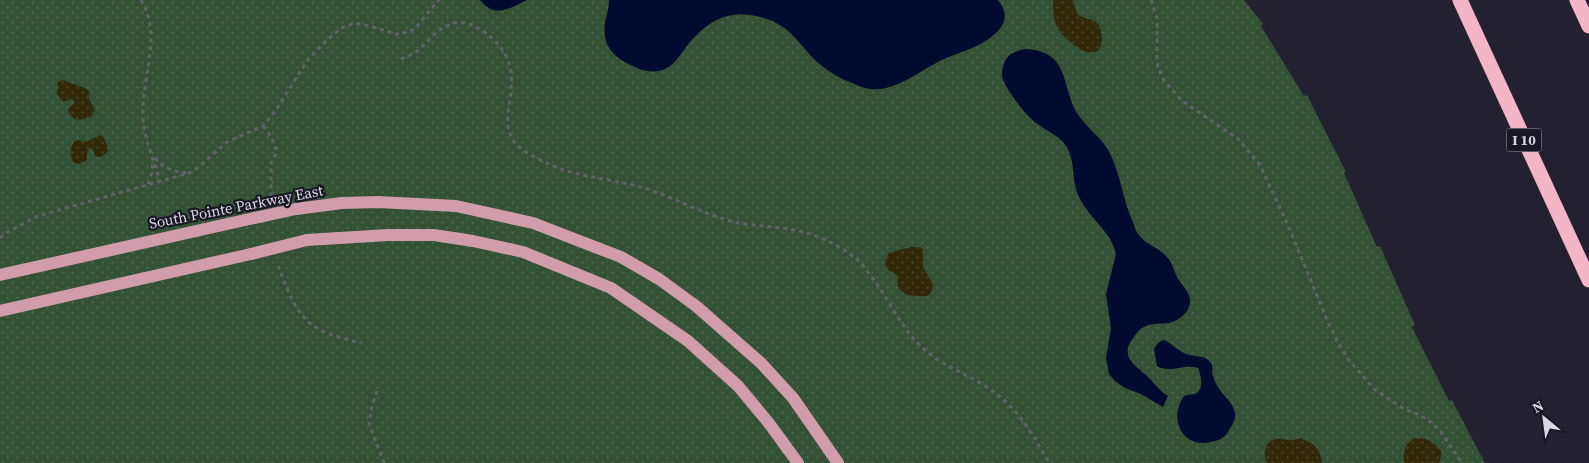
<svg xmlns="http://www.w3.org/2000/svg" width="1589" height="463" font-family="'Source Serif 4',serif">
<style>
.grass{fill:url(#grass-dots)}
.sand{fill:url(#sand-dots)}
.water{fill:#000b2f}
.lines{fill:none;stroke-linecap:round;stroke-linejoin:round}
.path{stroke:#63606e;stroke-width:3;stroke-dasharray:4 4;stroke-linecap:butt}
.major{stroke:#d19cab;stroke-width:12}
.highway{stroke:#f4b5c6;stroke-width:15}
.major-bridge{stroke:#d19cab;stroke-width:12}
.labels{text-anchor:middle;stroke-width:4.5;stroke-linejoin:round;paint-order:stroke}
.shield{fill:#1a1725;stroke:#a09da9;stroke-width:1}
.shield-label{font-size:14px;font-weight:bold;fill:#d9d7e2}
.street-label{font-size:15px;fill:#d9d7e2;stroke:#1a1725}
</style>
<defs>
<pattern id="grass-dots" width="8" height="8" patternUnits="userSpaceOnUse" patternTransform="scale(1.25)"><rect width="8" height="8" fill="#335135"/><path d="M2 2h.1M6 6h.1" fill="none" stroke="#506952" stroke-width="1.8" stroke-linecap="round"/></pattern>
<pattern id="sand-dots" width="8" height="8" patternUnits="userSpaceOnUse" patternTransform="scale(1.25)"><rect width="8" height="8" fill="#322908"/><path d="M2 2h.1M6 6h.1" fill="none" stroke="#4f472c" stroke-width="1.8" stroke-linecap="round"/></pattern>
</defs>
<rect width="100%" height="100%" fill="#23202f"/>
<!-- grass -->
<path class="grass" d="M0,0H1244L1263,24L1261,26L1304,96L1307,95L1346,172L1344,173L1377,247L1380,246L1415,325L1412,327L1449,401L1452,400L1485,463H0Z"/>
<!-- sand -->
<path class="sand" d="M1053,0H1073L1077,14C1083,19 1092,18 1098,24C1101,29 1102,34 1102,39C1101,70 1063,40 1057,27C1053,18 1053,9 1053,0Z
M62,80L85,88L89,91V99L95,110L92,116C80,121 72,122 68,109L75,102L72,99L63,102L57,94L58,82Z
M100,135C106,138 107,145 108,151C104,155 100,159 95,156L92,148H89L87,152V160C82,164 79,165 73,162C70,156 69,142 78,140C79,140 85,142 86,142Z
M911,247H920L923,250V267L933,284L931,293L927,296C919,296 902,297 898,287C897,283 898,279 897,275C885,269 882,266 889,253Z
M1300,438C1316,444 1318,447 1323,463H1267C1263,455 1264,441 1276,439C1286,438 1288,443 1300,438Z
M1414,438C1427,437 1436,442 1442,453L1439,463H1404C1403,452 1405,444 1414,438Z"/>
<!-- water -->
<path class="water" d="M480,0H527C510,8 495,19 480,0Z
M609,0H998C1011,17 1004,28 987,40C974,49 957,53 942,60C920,70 896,92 870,89C864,88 857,85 852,83C841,79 831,73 822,66C795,43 792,21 750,15C722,11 703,26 686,47C681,54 676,62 669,67C657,74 644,72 633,66C613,57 602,46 605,22C607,14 609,8 609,0Z
M1025,49C1070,51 1061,85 1077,113C1085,126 1099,136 1107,148C1120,170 1122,197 1132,220C1134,224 1135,230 1138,234C1145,245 1159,247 1167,257C1173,263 1174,273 1179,280C1183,287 1189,291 1190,300C1191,311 1179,321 1169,323C1161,324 1153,323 1146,326C1140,328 1137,333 1133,338C1119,356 1135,365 1146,375C1154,382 1158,390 1168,396L1163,407L1141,394L1125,388L1115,381L1109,374L1106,358L1111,328L1106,294L1116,254C1111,231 1089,218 1079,197C1071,181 1076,161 1066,146C1060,136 1048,132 1039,125C1026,116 1018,104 1009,91C1004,82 1000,77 1003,67C1006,54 1013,52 1025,49Z
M1163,340L1166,341C1173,345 1181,353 1189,355C1196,357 1205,355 1210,362C1214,365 1211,372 1213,376C1214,380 1216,384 1218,387C1223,396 1232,401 1235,412C1236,419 1233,424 1229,430C1225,438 1220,440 1211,442C1182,449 1168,418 1184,396C1188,394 1194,395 1197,393C1204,387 1201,375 1198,368C1185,363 1169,374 1157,366L1154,349L1158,343Z"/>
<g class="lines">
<!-- path -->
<path class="path" d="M141,0C163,36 141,78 143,117C144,139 154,160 160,181
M1151,0L1157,18V57L1158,68L1164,80L1181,100L1238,139L1260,165L1288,225L1327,320L1337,341L1348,359L1374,389L1404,409L1420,415L1432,423L1441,432L1462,463
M401,59C404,58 409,56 413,54C427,45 437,27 454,23C464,20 475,26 483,31C511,51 515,71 509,104C508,113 506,125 510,134C516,150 536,158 551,165C580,178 614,179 644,188C676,198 706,216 739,223C755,226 771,226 787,229C811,232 835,242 854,257C861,262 866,270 872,277C890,301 902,331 926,351C942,365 964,373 982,384C1017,405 1029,429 1049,463
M263,126L272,138L277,152L271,163V197
M155,158C164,169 173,171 187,173
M148,184L152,172L153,159
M0,238L6,233L38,216L189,173L199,167L227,142L263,126L276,110L307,61L326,41L341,28L355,23L370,26L396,34L410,32L416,27L439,0
M278,266C287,287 295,316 317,328C330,336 347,339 361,343
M377,391L372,406L369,424L384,463"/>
<!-- major -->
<path class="major" d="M296,209L342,203L378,202L456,206L533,223L621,257L659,279L696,306L761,363L793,398L838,463
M307,240L388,235H434L473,241L523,252L611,288L688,341L738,386L768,422L798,463
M0,275L245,220
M0,311L251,254"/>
<!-- highway -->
<path class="highway" d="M1460,0L1589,280
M1577,0L1589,26"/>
<!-- major-bridge -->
<path class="major-bridge" d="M245,220L296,209
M251,254L307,240"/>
</g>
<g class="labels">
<!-- shield labels -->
<rect class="shield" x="1506.5" y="128.5" width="35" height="23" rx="4"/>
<g class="shield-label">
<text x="1524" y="145">I 10</text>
</g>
<!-- street labels -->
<g class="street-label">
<text transform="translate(236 207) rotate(-11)" y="5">South Pointe Parkway East</text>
</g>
</g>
<!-- north arrow -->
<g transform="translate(1544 418) rotate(331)" stroke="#1a1725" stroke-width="4" paint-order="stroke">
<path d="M0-4L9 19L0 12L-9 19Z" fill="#d9d7e2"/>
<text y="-8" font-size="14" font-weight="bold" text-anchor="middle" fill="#d9d7e2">N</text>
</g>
</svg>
